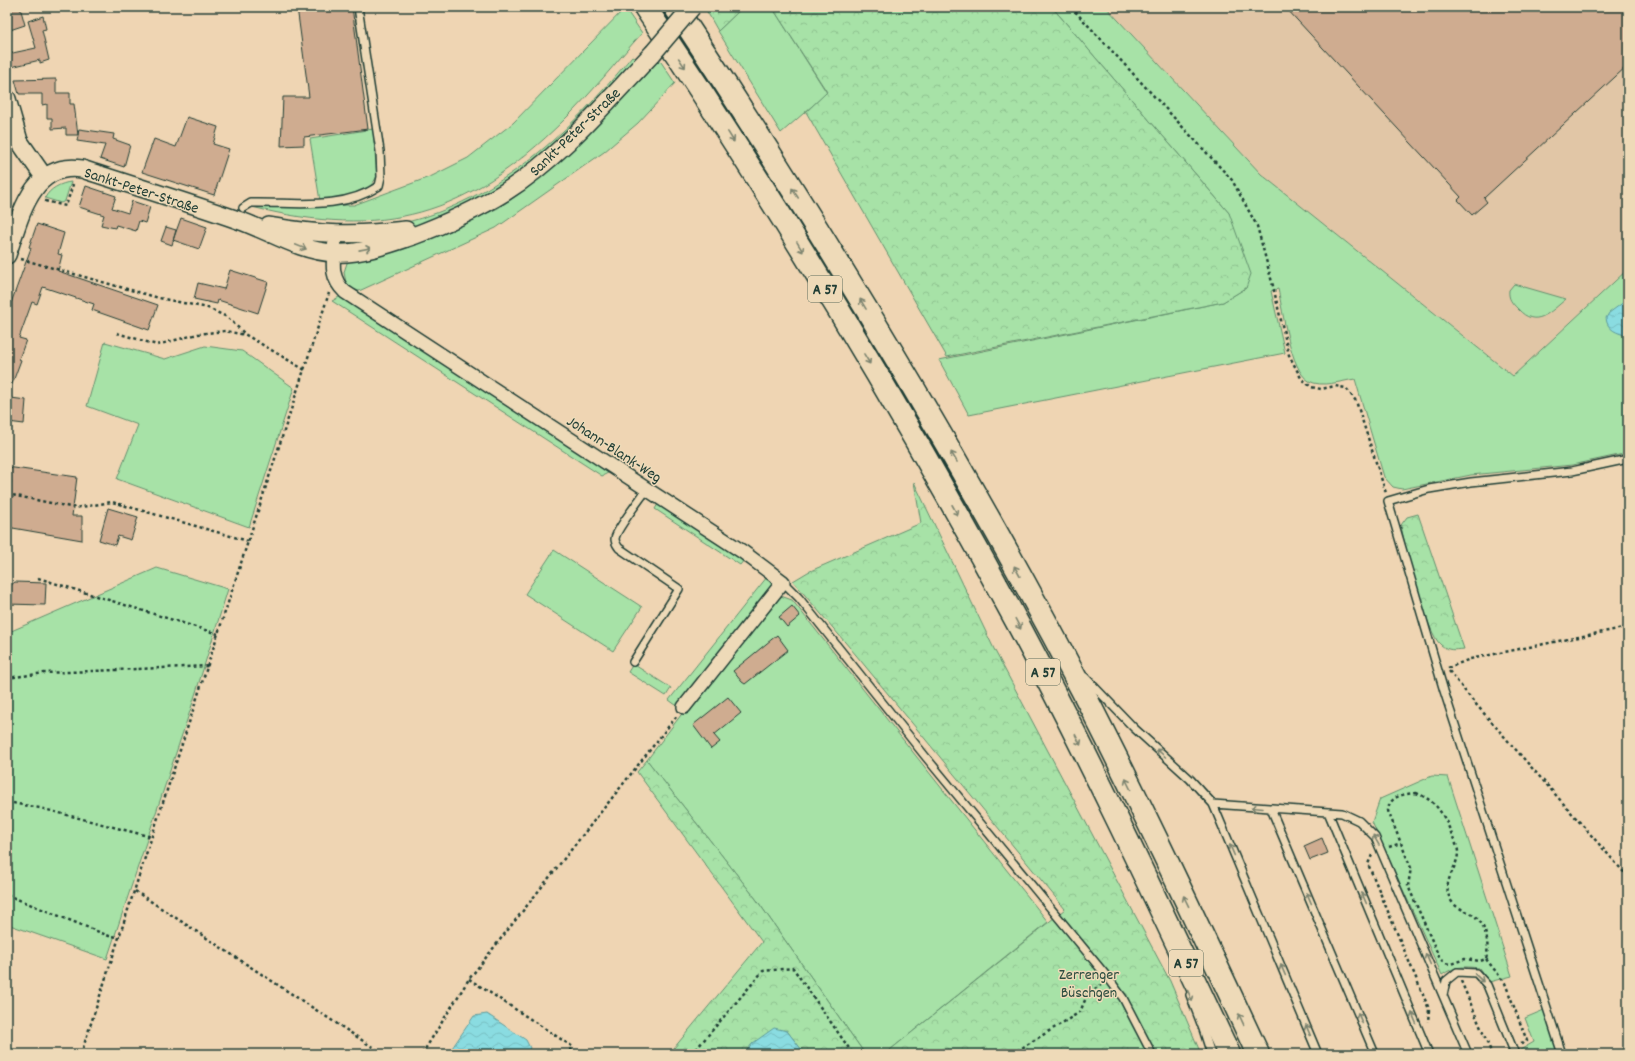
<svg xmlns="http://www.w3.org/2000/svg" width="1635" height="1061" font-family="Dekko,sans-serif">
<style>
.built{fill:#e1c6a6}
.green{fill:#a7e2a7;stroke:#63906e}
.forest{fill:url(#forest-crowns);stroke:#63906e}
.water{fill:url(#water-waves);stroke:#5f9c9c}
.building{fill:#cfac90;stroke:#1f3d34}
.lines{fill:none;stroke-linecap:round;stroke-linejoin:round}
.service-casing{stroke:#1f3d34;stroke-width:10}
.minor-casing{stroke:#1f3d34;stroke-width:16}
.tertiary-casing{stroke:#1f3d34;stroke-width:20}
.motorway-casing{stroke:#1f3d34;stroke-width:25}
.path{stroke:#1f3d34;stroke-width:2.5;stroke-dasharray:3 3;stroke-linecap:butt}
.service{stroke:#eedab8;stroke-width:7}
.minor{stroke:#eedab8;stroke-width:13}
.tertiary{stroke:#eedab8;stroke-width:17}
.motorway{stroke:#eedab8;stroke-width:22}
.tertiary-bridge-casing{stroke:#1f3d34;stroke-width:20;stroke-linecap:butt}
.tertiary-bridge{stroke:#eedab8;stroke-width:17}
.oneway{stroke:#7c846f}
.labels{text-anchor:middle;stroke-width:3;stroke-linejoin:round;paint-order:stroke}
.shield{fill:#eedab8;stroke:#5d6c5c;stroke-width:1}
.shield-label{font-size:15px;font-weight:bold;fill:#1f3d34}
.street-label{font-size:16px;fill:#1f3d34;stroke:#eedab8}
.park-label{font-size:16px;fill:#2d4e40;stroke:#eedab8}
</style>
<defs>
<pattern id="forest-crowns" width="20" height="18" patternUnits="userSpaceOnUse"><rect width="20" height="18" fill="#a7e2a7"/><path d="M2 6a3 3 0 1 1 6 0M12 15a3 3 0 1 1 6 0" fill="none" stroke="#8fc390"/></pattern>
<pattern id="water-waves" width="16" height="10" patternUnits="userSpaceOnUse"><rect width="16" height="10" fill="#8adce1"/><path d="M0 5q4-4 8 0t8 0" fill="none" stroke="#77bec2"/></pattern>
</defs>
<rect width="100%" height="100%" fill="#efd5b3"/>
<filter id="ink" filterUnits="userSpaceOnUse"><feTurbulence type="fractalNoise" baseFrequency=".025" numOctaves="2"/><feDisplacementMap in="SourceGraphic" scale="8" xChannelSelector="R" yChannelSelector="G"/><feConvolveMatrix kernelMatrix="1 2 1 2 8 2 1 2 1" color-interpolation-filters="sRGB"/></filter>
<g filter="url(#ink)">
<!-- built -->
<path class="built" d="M1106,7H1628V370L1513,376L1261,174Z"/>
<!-- green -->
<path class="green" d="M743,7H772L827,93L781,133L718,31Z
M1052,7H1106L1261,174L1513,376L1628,269V453L1572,465L1471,475L1402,489L1393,487L1384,477L1355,379C1342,381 1321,388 1309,381C1290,370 1283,311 1278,289L1271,291L1285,353L969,415L939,360L1223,302L1246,288L1229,213Z
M625,8L642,33C616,62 591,94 563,121C467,216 383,240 252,207L354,205L432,176L468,158L513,123Z
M632,56L636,59L587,113L545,153L494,191L426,223L412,226L403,223C498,201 573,129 632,56Z
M659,59L675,83L638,123L604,152L496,228L359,291L353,289L346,283L344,272L347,263L354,259L395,249L448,232L498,208L522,192L553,166L615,106L639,79L641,80Z
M373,129L377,176C366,199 341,198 320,201L310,139Z
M71,182L65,201L61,203L45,198C49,189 61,183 71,182Z
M1514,284L1566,299C1550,312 1536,329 1518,309C1512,303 1508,299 1509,290Z
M339,297H342L610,472L602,476L332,301Z
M105,342L165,359L205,346L242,351L294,388L249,527L117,479L138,425L87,406Z
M658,504L744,560L740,565L655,509Z
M554,550L642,607L613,651L525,594Z
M157,568L228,589L192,705L107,959L7,924V850L11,838L7,807V665L9,632Z
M767,577L778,595L792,600L1048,922L885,1054H865L756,899L647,760L684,711L669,700Z
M633,664L671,688L666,696L628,672Z
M1432,776L1448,777L1512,976L1489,982L1479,968C1463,966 1455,966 1442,975L1372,822L1380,799Z
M1544,1010L1558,1054H1522L1520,1050L1534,1042L1525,1018Z"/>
<!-- forest -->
<path class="forest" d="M706,7H743L718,31L705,8Z
M772,7H1052L1229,213L1251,274L1246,288L1223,302L947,357L806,112L827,92Z
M914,482L995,651L1170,981L1201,1054H885L1065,909L856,655L793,581L808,572L921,523Z
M1418,514L1464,649C1455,650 1448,651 1441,645C1427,635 1404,545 1401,525L1407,517Z
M647,760L756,899L865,1054H805L787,1031L753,1043L744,1054H669L762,942L637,772Z"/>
<!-- water -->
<path class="water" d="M1628,299V336C1617,333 1607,330 1606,318L1609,313Z
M487,1014L526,1040L530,1048L526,1054H448L474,1016Z
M774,1028L787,1031L805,1054H744L753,1043Z"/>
<!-- building -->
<path class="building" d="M7,7H20L25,25L7,31Z
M297,7H352L368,129L304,137V145L281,146L283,97H309Z
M1285,7H1628V65L1484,198L1487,202L1472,215L1458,200L1461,197Z
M43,16L46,29L42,30L49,60L40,63V60L11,67L8,54L36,48L28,21Z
M56,79V93H70V104H74L78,135L79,129L114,134L113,139L130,145L124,167L100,159L105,145L77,141L78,135H66V128L52,129V118H47V104L42,105V94H19L15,80Z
M187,117L218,127L213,144L229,149L214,195L142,172L154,139L176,147Z
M86,186L116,196L112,208L128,213L132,201L150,207L145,223L139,221L136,231L116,225L115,228L101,225L104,215L79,207Z
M181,218L207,227L199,249L173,240Z
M37,224L64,233L58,254L62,255L58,271L158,305L149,330L92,310L94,304L43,287L37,304L32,302L19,338L26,340L19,359L21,360L8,395H7V314L31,248L29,247Z
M166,227L176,230L172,245L161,241Z
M230,270L268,282L258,313L218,300L217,304L194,299L198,283L224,289Z
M11,398L26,400L24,424L8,422Z
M7,467L77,477L72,516H82V540L7,527V501L11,481L7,480Z
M108,508L138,517L131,540L118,536L115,545L99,540Z
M15,582L46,583L45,605L7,604V588Z
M792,606L800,616L787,627L779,617Z
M777,635L788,650L745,684L742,682L733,671Z
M728,697L741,713L714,735L720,742L711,749L693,725Z
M1322,838L1328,853L1310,860L1304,846Z"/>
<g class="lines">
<!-- service casing -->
<g class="service-casing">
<path id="service" d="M243,208L251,203C294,202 341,211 379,186L381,177L380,151L358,7
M783,582L799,598L925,756L1109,979L1123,998L1152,1054
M633,662L679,589L619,548C617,545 615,543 615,539C615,531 641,498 647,489
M1085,677L1134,728L1190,779L1213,804L1318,1054
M1213,804L1342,813L1359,821L1375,837L1468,1054
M1271,809L1375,1054
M1328,812L1429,1054
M1190,995L1203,1029L1211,1054
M1443,995L1446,981L1457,972L1476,973L1487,985L1515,1054
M1562,1054L1444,691L1388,501L1429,489L1471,482L1572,471L1628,459"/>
</g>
<!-- minor casing -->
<g class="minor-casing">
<path id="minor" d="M335,235C335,257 327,275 345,292L743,552L783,582L684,707"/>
</g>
<!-- tertiary casing -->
<g class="tertiary-casing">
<path id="tertiary" d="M7,99L19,141L44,177
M269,226C320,235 355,236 406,230
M7,255C20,218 31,161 82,169C134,186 186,202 238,220C270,231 299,251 334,253C358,255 390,244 413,236C445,224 476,210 505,192C562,156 607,101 653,53"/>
</g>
<!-- motorway casing -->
<g class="motorway-casing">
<path id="motorway" d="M645,7C780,207 905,414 1019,626C1094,766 1161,910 1229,1054
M675,7C821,228 959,455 1082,690C1144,810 1201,932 1258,1054"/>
</g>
<!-- path -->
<path class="path" d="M1071,7L1232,180L1257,226L1273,286L1289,355L1301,378L1311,387L1321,389L1335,386L1346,388L1356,401L1386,493
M45,201L66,206L73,184
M21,259L159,298L208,308L227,317L246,335
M117,333L157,345L198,334L225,331L246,335L305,370
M7,494L75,508L112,502L248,541
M38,578L218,634
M1448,668L1470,659L1628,627
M1449,671L1473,701L1628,877
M7,678L45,673L208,666
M1416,793C1437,801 1444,815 1452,835C1454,840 1458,847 1458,852C1458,870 1439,882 1452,902C1457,909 1466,910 1473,915C1486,923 1490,945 1486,959L1480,961L1465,959L1451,964L1445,963L1440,959L1408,886L1411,868L1388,811C1389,796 1403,794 1416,793Z
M7,802L40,808L152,837
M1389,847L1401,843
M1372,855L1368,864L1429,1009L1428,1022
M135,891L383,1054
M7,895L109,936L120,937
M1486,959L1505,983L1527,1041L1521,1043
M469,979L573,1047L568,1054
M1461,981L1492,1054
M81,1054L329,293
M422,1054L469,979L676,717
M692,1054L763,971L793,968L853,1054
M1012,1054L1080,1012L1088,993L1101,985"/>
<!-- service -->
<use href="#service" class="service"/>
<!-- minor -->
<use href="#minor" class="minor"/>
<!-- tertiary -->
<use href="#tertiary" class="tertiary"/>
<!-- motorway -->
<use href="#motorway" class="motorway"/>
<!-- tertiary-bridge casing -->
<g class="tertiary-bridge-casing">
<path id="tertiary-bridge" d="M653,53L692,7"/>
</g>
<!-- tertiary-bridge -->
<use href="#tertiary-bridge" class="tertiary-bridge"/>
</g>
<!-- one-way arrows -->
<defs><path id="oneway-shaft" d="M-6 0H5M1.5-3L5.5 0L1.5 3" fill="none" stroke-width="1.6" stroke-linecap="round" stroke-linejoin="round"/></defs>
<g class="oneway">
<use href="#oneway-shaft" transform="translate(682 63) rotate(56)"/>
<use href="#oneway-shaft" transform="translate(731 137) rotate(58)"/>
<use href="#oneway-shaft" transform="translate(795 193) rotate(-123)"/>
<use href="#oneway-shaft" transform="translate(301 247) rotate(22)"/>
<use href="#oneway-shaft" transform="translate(800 247) rotate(59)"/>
<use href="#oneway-shaft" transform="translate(365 249) rotate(-11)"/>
<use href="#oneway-shaft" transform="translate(863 304) rotate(-121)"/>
<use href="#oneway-shaft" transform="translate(867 359) rotate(59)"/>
<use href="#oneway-shaft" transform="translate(954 457) rotate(-121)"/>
<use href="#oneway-shaft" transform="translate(955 510) rotate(61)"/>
<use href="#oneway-shaft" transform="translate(1017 571) rotate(-119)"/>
<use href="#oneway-shaft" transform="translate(1018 624) rotate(62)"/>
<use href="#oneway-shaft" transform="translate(1078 740) rotate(63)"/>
<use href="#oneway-shaft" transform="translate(1161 753) rotate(-138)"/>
<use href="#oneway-shaft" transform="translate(1128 784) rotate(-116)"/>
<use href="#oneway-shaft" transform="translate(1257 808) rotate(-175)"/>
<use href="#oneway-shaft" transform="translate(1376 840) rotate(-120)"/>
<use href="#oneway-shaft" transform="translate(1232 850) rotate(-113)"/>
<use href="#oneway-shaft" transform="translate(1309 898) rotate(-113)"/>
<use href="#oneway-shaft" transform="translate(1364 898) rotate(-113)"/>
<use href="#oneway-shaft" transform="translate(1186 901) rotate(-116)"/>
<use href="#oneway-shaft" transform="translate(1428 959) rotate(-113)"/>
<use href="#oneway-shaft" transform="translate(1283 970) rotate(-113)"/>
<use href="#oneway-shaft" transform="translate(1479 978) rotate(43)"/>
<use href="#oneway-shaft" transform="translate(1190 996) rotate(67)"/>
<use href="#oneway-shaft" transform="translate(1360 1018) rotate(-113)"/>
<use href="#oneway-shaft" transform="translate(1414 1018) rotate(-113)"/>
<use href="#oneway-shaft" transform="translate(1241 1019) rotate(-115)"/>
<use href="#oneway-shaft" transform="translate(1308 1030) rotate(-113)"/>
</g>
</g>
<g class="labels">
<!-- shield labels -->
<g class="shield">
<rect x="808" y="276" width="34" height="26" rx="3"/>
<rect x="1026" y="659" width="34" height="26" rx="3"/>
<rect x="1169" y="950" width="34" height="26" rx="3"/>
</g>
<g class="shield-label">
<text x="825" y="294">A 57</text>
<text x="1043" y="677">A 57</text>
<text x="1186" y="968">A 57</text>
</g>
<!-- street labels -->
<g class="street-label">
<text transform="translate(574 131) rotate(-44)" y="6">Sankt-Peter-Straße</text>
<text transform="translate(142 189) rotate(18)" y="6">Sankt-Peter-Straße</text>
<text transform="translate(615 448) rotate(33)" y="6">Johann-Blank-Weg</text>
</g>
<!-- park labels -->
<g class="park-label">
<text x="1089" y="979">Zerrenger<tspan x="1089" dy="18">Büschgen</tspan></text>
</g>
</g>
<!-- margin -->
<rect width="1635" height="1061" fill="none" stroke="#eedab8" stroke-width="24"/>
<rect x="12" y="12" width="1611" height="1037" fill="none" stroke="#1f3d34" stroke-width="1.5" filter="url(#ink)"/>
</svg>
